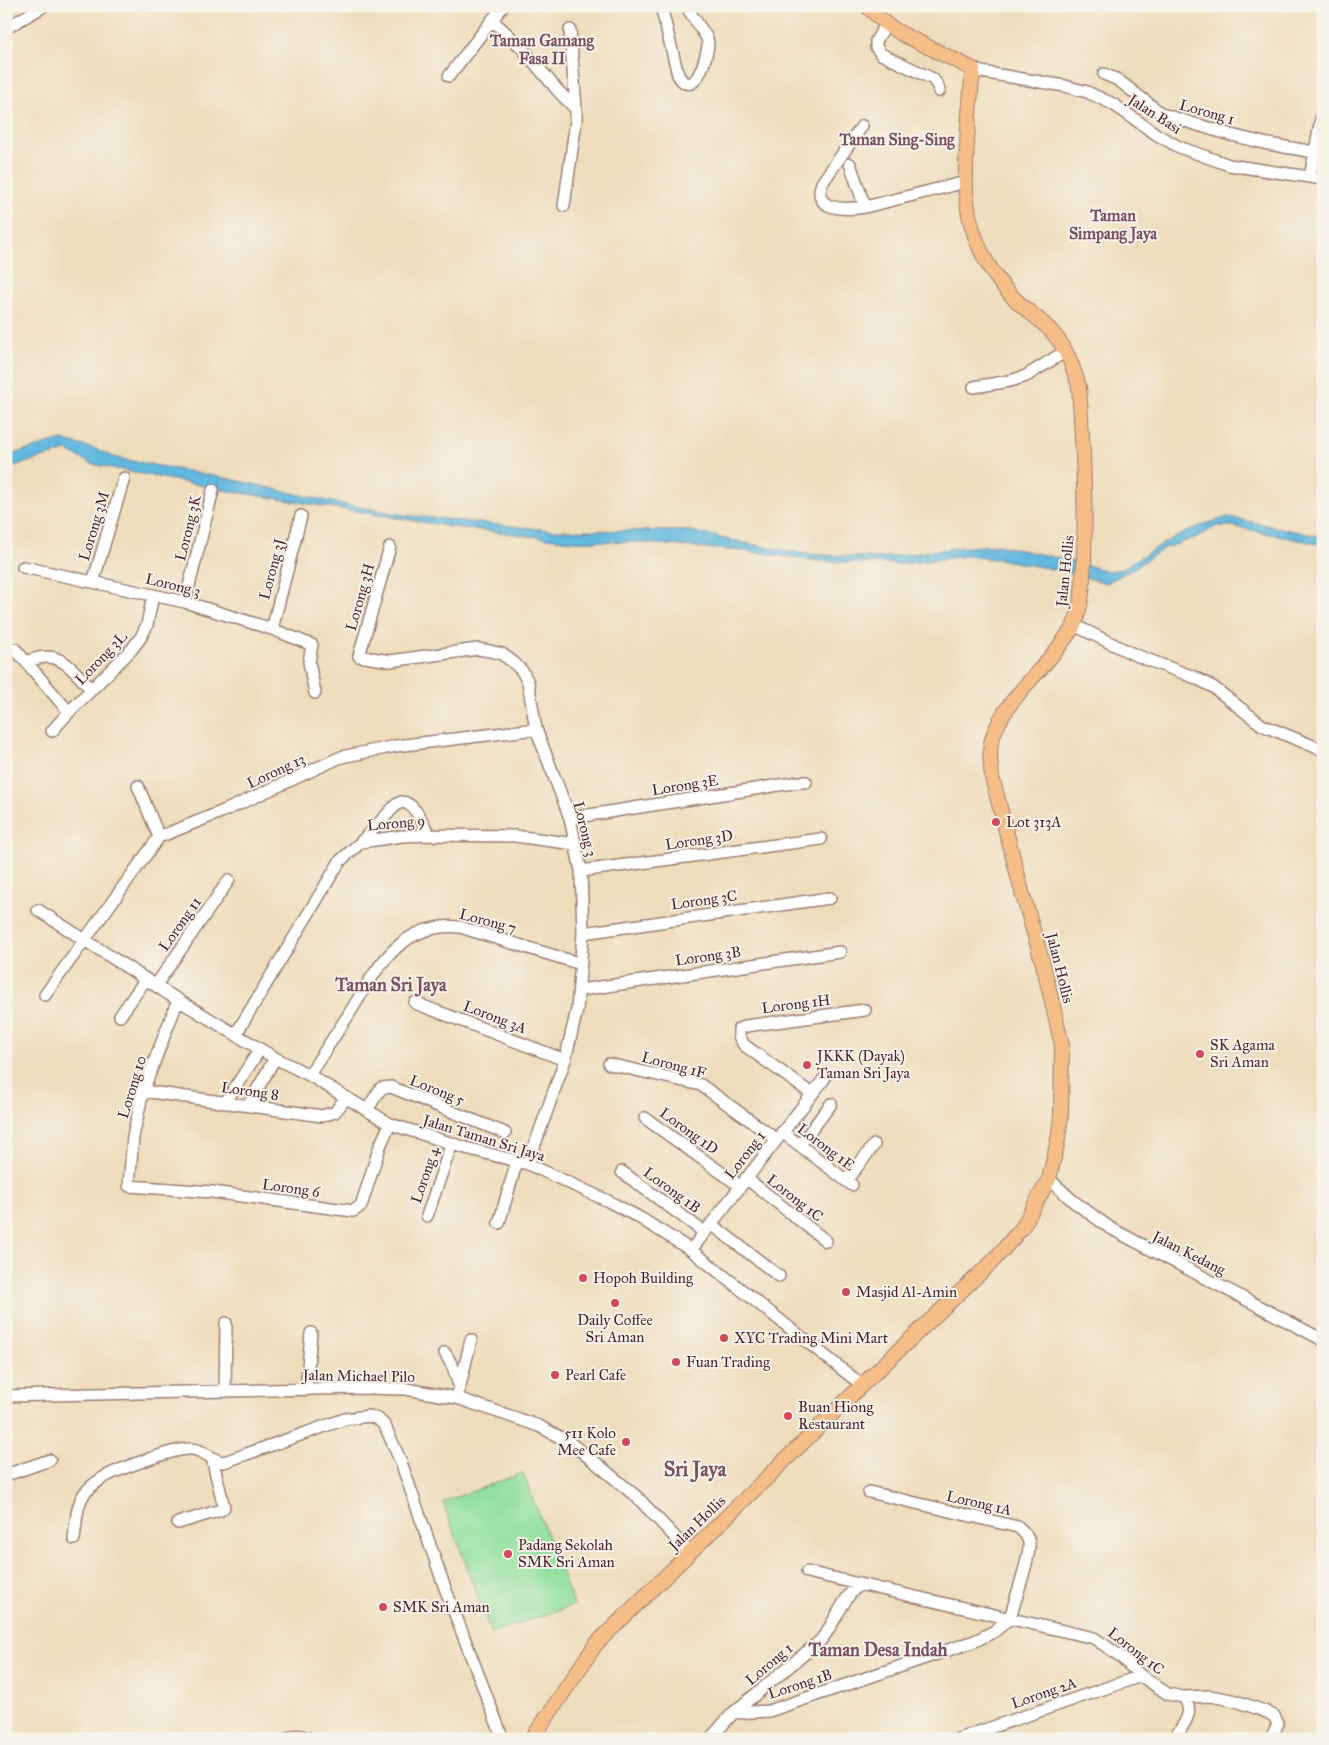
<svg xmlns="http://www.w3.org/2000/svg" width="1329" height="1745" font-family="'IM FELL Great Primer',serif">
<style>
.green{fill:#91e09e;stroke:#6e8064}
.water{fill:#61b8de;stroke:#566c84}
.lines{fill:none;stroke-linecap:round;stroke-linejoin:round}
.minor-casing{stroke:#9c7e73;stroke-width:14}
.major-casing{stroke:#9c7e73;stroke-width:16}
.minor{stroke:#fff;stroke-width:11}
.major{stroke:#f6be87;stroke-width:14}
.poi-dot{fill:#d1495b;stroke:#f7f3e8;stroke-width:2}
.labels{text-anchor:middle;stroke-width:4;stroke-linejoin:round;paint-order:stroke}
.street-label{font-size:15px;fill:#4a1f2b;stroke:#f7f3e8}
.poi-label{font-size:15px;fill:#4a1f2b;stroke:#f7f3e8;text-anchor:start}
.neighbourhood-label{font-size:16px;font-weight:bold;fill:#7b4f64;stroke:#f7f3e8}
.quarter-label{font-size:18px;font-weight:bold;fill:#7b4f64;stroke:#f7f3e8}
.district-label{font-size:20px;font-weight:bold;fill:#7b4f64;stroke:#f7f3e8}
</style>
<rect width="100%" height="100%" fill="#f7f3e8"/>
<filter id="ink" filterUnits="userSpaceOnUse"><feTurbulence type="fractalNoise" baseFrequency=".02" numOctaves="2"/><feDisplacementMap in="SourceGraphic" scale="10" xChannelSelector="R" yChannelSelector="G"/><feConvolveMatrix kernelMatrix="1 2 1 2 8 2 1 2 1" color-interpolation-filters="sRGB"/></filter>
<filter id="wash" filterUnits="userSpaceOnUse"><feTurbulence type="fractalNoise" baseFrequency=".0096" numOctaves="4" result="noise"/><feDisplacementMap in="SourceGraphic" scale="20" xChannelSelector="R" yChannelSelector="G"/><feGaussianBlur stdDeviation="1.12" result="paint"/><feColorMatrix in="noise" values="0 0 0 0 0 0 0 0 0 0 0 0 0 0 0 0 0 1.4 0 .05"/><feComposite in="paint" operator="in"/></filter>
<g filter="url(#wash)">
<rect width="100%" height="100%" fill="#edb"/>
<!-- green -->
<path class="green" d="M523,1473L574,1605L491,1633L443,1502Z"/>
<!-- water -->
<path class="water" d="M61,440L96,449L116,458L230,479L332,502L404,515L550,530L690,531L754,545L807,554L880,558L955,548L997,545L1063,559L1108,571L1121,569L1171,539L1204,524L1228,517L1323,537V545L1232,526H1217L1197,537L1163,549L1131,570L1106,583L1063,571L1003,560L967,556L900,564L818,561L754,552L632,542L572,541L447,526L229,491L92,464L67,451L6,468V456Z"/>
</g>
<g filter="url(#ink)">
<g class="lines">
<!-- minor casing -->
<g class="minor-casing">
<path id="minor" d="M661,6L678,75C695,103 708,54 708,43L707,38L686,6
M493,21L521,47L559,92L576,109V121L564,206
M886,24L876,41V47L881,54L933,79L938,86L939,91
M6,28L44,6
M570,30L576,109
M973,69L981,72L1065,86L1087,92L1113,104L1156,134L1179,147L1229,165L1323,179
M1104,74L1118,80L1162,114L1231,135L1268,144L1314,152
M449,76L503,6
M862,126L822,183C811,211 846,210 865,207L966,182
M850,164L865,207
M1310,177L1323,109
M974,387L1010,381L1026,376L1066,351
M390,547L359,656L390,661L478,649L490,651L502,654L513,662L522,671L528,682L536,729L570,818L581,871L583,933L577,1010L565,1060L528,1164
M23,567L185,602L272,629L312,645L309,662L315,693
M93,582L124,478
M185,602L213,490
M1074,625L1133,654L1196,678L1213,687L1262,725L1323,750
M272,629L301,516
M15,649L69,712
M26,662C32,660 39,657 46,657C65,656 79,677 91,689
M52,731L69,712L132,649L141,637L147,625L153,595
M138,786L159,837
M570,818L799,782H806
M361,842L396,805L401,802C415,802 423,824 429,835
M581,871L821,839
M38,910L178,1000L275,1058L309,1075L390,1124L466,1148L528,1164L608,1201L640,1218L691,1250L862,1385
M583,933L830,898
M156,985L229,880
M580,990L840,952
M45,995L159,837L226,810L341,757L396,746L536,729
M178,1000L143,1091L133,1137L129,1186L212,1192L353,1211L361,1206L380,1146L390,1124
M415,1003L565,1060
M120,1016L146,979
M236,1034L340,861L361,842L402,836L429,835L515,836L575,844
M609,1064L701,1085L776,1139
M309,1075C322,1055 336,1034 349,1014C376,970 400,921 460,927L581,964
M143,1091L322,1116L335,1112L346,1098
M812,1094L744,1045L739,1036V1029L746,1026L865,1010
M225,1103L260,1049
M248,1106L275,1058
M367,1110L381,1088L391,1087L505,1133
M645,1118L740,1186
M782,1132L852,1185
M800,1145L831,1104
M622,1172L704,1232
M746,1178L826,1241
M1049,1179L1073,1201L1110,1228L1323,1340
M846,1181L874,1145
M427,1216L452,1143
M499,1223L517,1161
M711,1224L779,1276
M691,1250L824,1079
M445,1353L453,1367L459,1385
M306,1390L311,1333
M225,1392L226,1323
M6,1396L358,1388L406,1389L457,1398L539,1426L569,1442L596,1463L638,1498L690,1553
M457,1398L471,1340
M6,1475L50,1460
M869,1492L1018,1527C1024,1532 1028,1536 1029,1543C1031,1555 1014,1603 1010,1618
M178,1523L221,1510L224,1507L212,1458
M74,1539C76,1525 76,1506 84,1494C89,1488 95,1483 101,1479C115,1470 173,1449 189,1449C203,1448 211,1461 224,1462L345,1419L369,1416L378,1419L385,1426L401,1462L445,1588L503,1739
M807,1572L1094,1638L1120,1656L1141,1676L1168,1694L1183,1697L1211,1696L1236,1701L1264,1711L1274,1716L1278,1723L1271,1739
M733,1713L769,1711L975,1641L995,1631L1010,1618
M534,1736L549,1739
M288,1739C296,1734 302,1735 310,1739
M710,1739L733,1713L820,1641C834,1626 844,1594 860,1585
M958,1739L1141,1676
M1174,1739C1183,1725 1196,1712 1183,1697"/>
</g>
<!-- major casing -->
<g class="major-casing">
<path id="major" d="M532,1739L596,1644L862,1385L993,1261L1022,1228L1049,1179L1058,1140L1061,1115L1062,1045L1043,964L1022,892L992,777C991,766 989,754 991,743C1001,703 1038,676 1061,644C1065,638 1071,632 1074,625C1083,605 1083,580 1084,558C1086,501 1083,444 1079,387C1073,365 1064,342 1047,327C1035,315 1021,307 1010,294C987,270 971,236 967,202C965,190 966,177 966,164C967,132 970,101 973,69L902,34L886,24L867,6"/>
</g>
<!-- minor -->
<use href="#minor" class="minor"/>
<!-- major -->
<use href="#major" class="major"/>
</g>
</g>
<!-- markers -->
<g class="poi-dot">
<circle cx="996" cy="822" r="5"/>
<circle cx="1200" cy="1054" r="5"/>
<circle cx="807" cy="1065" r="5"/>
<circle cx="583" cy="1278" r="5"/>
<circle cx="846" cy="1292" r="5"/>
<circle cx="615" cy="1303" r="5"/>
<circle cx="724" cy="1338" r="5"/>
<circle cx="676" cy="1362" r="5"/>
<circle cx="555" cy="1375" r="5"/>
<circle cx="788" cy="1416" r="5"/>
<circle cx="626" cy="1442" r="5"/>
<circle cx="508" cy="1554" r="5"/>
<circle cx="383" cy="1607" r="5"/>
</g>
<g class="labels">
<!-- street labels -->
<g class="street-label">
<text transform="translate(1207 112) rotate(16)" y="5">Lorong 1</text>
<text transform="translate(1155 114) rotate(33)" y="5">Jalan Basi</text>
<text transform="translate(94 526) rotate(-73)" y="5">Lorong 3M</text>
<text transform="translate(188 528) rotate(-76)" y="5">Lorong 3K</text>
<text transform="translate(272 569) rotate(-75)" y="5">Lorong 3J</text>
<text transform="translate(1065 571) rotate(-84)" y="5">Jalan Hollis</text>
<text transform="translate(173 585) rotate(14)" y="5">Lorong 3</text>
<text transform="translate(360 597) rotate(-74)" y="5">Lorong 3H</text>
<text transform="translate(101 658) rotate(-46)" y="5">Lorong 3L</text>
<text transform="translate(276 771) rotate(-25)" y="5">Lorong 13</text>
<text transform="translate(685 785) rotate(-9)" y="5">Lorong 3E</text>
<text transform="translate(396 823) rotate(-5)" y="5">Lorong 9</text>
<text transform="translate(585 829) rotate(76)" y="5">Lorong 3</text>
<text transform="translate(699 840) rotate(-8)" y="5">Lorong 3D</text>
<text transform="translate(704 900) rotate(-8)" y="5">Lorong 3C</text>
<text transform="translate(488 921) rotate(15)" y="5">Lorong 7</text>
<text transform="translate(180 924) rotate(-55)" y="5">Lorong 11</text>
<text transform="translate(708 956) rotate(-8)" y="5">Lorong 3B</text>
<text transform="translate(1060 968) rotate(76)" y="5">Jalan Hollis</text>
<text transform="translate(796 1004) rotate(-7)" y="5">Lorong 1H</text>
<text transform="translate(495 1017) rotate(21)" y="5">Lorong 3A</text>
<text transform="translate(674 1065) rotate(15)" y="5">Lorong 1F</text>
<text transform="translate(132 1087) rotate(-73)" y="5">Lorong 10</text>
<text transform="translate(437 1090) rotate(22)" y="5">Lorong 5</text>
<text transform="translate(250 1091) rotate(8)" y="5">Lorong 8</text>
<text transform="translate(689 1131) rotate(36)" y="5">Lorong 1D</text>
<text transform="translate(484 1138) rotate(17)" y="5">Jalan Taman Sri Jaya</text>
<text transform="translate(826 1147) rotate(37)" y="5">Lorong 1E</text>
<text transform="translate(745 1155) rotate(-52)" y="5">Lorong 1</text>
<text transform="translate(425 1175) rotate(-71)" y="5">Lorong 4</text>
<text transform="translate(291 1188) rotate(8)" y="5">Lorong 6</text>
<text transform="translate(672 1190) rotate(36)" y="5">Lorong 1B</text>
<text transform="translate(795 1198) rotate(38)" y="5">Lorong 1C</text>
<text transform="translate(1189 1253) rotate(27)" y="5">Jalan Kedang</text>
<text transform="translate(359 1376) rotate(1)" y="5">Jalan Michael Pilo</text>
<text transform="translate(979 1503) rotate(13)" y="5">Lorong 1A</text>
<text transform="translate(697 1523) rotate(-44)" y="5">Jalan Hollis</text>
<text transform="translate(1136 1651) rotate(38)" y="5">Lorong 1C</text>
<text transform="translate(769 1664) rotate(-40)" y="5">Lorong 1</text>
<text transform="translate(800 1684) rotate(-18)" y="5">Lorong 1B</text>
<text transform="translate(1044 1693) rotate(-19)" y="5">Lorong 2A</text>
</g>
<!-- poi labels -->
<g class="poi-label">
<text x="1006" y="827">Lot 313A</text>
<text x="1210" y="1050">SK Agama<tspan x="1210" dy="17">Sri Aman</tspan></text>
<text x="817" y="1061">JKKK (Dayak)<tspan x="817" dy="17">Taman Sri Jaya</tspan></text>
<text x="593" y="1283">Hopoh Building</text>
<text x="856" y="1297">Masjid Al-Amin</text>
<text x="615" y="1325" text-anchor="middle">Daily Coffee<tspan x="615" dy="17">Sri Aman</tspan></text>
<text x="734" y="1343">XYC Trading Mini Mart</text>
<text x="686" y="1367">Fuan Trading</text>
<text x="565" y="1380">Pearl Cafe</text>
<text x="798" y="1412">Buan Hiong<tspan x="798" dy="17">Restaurant</tspan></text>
<text x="616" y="1438" text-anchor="end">511 Kolo<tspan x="616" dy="17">Mee Cafe</tspan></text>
<text x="518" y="1550">Padang Sekolah<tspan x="518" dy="17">SMK Sri Aman</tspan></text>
<text x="393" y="1612">SMK Sri Aman</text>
</g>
<!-- neighbourhood labels -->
<g class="neighbourhood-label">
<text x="542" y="46">Taman Gamang<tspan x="542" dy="18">Fasa II</tspan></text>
<text x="897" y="145">Taman Sing-Sing</text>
<text x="1113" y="221">Taman<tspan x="1113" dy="18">Simpang Jaya</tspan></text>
</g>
<!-- quarter labels -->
<g class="quarter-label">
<text x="391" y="991">Taman Sri Jaya</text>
<text x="878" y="1656">Taman Desa Indah</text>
</g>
<!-- district labels -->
<g class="district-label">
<text x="695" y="1476">Sri Jaya</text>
</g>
</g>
<!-- margin -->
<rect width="1329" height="1745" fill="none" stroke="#f7f3e8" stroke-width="25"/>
</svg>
